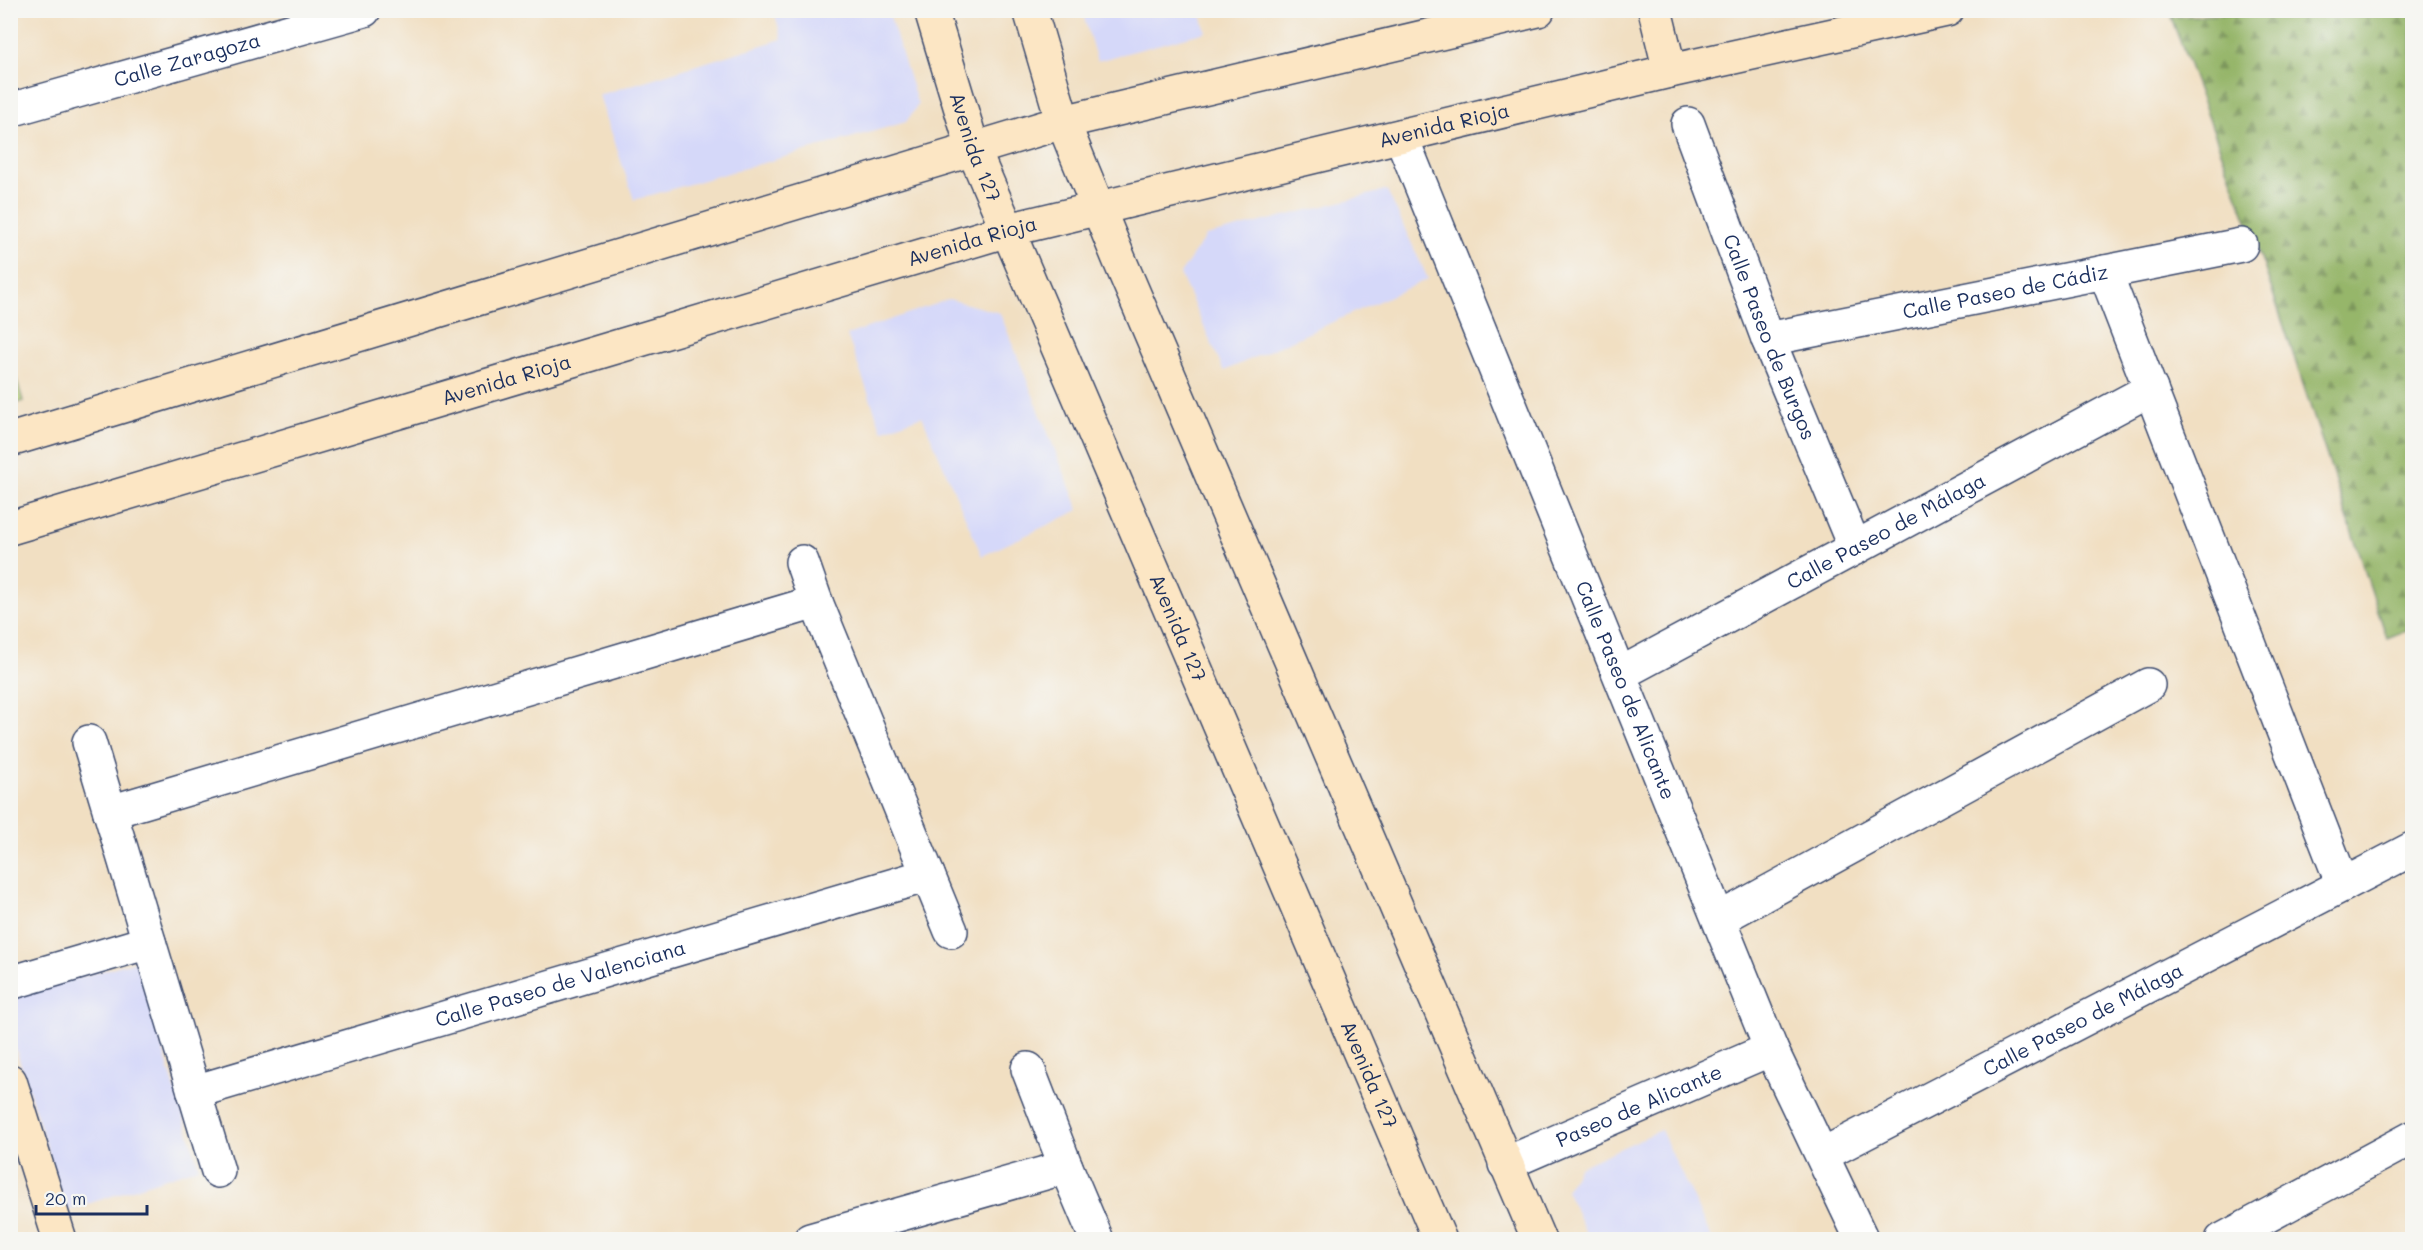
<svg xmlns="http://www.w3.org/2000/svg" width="2423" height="1250" font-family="Mali,sans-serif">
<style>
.built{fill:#d5d8f9}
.forest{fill:url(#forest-firs);stroke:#587264;stroke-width:1.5}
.park{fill:#bdd57a;stroke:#6c826c;stroke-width:1.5}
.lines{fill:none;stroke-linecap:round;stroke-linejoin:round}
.street-casing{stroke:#3b496d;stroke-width:36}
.secondary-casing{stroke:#3b496d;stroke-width:36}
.street{stroke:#fff;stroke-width:33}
.secondary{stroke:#fce6c4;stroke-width:33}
.labels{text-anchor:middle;stroke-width:4.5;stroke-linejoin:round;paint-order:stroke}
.street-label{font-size:20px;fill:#1b2f5e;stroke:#f6f6f2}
</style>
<defs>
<pattern id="forest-firs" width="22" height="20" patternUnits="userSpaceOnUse" patternTransform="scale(1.5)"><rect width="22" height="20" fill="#96b66a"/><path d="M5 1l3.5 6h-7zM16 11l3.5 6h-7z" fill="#7a945a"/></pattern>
</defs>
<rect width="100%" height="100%" fill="#f6f6f2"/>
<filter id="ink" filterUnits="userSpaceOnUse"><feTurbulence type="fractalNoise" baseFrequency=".0167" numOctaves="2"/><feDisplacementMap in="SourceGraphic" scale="12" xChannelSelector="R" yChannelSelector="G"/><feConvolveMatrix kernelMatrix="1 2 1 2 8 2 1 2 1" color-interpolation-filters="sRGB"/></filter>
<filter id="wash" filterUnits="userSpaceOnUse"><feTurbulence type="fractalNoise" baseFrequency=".008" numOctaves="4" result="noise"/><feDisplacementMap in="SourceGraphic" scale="24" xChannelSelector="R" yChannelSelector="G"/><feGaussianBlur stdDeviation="1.35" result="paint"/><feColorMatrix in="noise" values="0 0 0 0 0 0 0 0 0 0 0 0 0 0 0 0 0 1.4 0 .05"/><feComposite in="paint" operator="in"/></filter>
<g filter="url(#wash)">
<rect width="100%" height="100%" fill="#f1dfc2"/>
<!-- built -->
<path class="built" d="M888,10L918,105L906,122L634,200L599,95L782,39L774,11Z
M1082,11H1200L1206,32L1097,61Z
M1387,190L1428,279L1224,371L1180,274L1206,236Z
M949,299L1000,313L1079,510L982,556L922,416L882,431L847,335Z
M136,961L199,1167L67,1211L11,1034L10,1011L17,995Z
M1661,1130L1712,1239H1589L1566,1190L1579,1167Z"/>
<!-- forest -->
<path class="forest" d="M2296,11H2412V628L2387,638L2264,266L2171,17Z"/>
<!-- park -->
<path class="park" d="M11,362L23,401L11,405H10Z"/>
</g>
<g filter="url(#ink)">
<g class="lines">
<!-- street casing -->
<g class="street-casing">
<g id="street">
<path id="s1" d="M10,110L364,10"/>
<path id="s2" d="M1688,124L1768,339L1855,548"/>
<path id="s3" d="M1401,136L1771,1049L1862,1240"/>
<path d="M2105,272L2343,885"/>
<path id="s4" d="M1768,339L2241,245"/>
<path d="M802,562L816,602L951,931"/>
<path id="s5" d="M1620,674L2151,389"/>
<path d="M89,742L218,1171"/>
<path d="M110,812L816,602"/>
<path d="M1719,919L2148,685"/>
<path d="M10,983L149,942"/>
<path d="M1028,1069L1066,1167L1097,1240"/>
<path id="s6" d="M194,1092L928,875"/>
<path id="s7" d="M1822,1155L2412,849"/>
<path id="s8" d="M1505,1164L1771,1049"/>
<path d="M810,1240L1066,1167"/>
<path d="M2222,1240L2412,1138"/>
</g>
</g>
<!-- secondary casing -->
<g class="secondary-casing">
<g id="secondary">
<path id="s9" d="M931,10L973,149L1440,1240"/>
<path d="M1030,10L1063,122L1119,259L1539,1240"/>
<path d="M1655,10L1670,71"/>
<path d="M10,440L1063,122L1538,10"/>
<path id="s10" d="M10,528L1008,230L1670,71L1947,10"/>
<path d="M10,1081L60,1240"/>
</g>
</g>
<!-- street -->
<use href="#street" class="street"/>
<!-- secondary -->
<use href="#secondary" class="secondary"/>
</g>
</g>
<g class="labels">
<!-- street labels -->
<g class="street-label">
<text dy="7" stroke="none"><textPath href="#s1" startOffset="184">Calle Zaragoza</textPath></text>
<text dy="7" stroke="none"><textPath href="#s10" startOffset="1490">Avenida Rioja</textPath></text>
<text dy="7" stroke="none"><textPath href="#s9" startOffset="144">Avenida 127</textPath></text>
<text dy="7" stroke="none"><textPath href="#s10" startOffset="1004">Avenida Rioja</textPath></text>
<text dy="7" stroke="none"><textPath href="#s4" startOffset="242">Calle Paseo de Cádiz</textPath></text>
<text dy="7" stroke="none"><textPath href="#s2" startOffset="228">Calle Paseo de Burgos</textPath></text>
<text dy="7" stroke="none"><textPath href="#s10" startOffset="518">Avenida Rioja</textPath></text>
<text dy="7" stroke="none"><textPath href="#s5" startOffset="302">Calle Paseo de Málaga</textPath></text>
<text dy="7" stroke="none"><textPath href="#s9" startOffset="666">Avenida 127</textPath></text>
<text dy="7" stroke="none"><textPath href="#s3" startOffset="598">Calle Paseo de Alicante</textPath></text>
<text dy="7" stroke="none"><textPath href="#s6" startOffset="382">Calle Paseo de Valenciana</textPath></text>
<text dy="7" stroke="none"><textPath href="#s7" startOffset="294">Calle Paseo de Málaga</textPath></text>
<text dy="7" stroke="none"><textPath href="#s9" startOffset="1152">Avenida 127</textPath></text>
<text dy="7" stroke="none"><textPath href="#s8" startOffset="146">Paseo de Alicante</textPath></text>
</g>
</g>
<!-- margin -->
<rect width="2423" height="1250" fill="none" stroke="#f6f6f2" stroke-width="36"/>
<!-- scale -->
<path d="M36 1205v9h111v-9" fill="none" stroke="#1b2f5e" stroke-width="3"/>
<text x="45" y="1205" font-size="18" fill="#1b2f5e" stroke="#f6f6f2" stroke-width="4.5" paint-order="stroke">20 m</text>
</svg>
